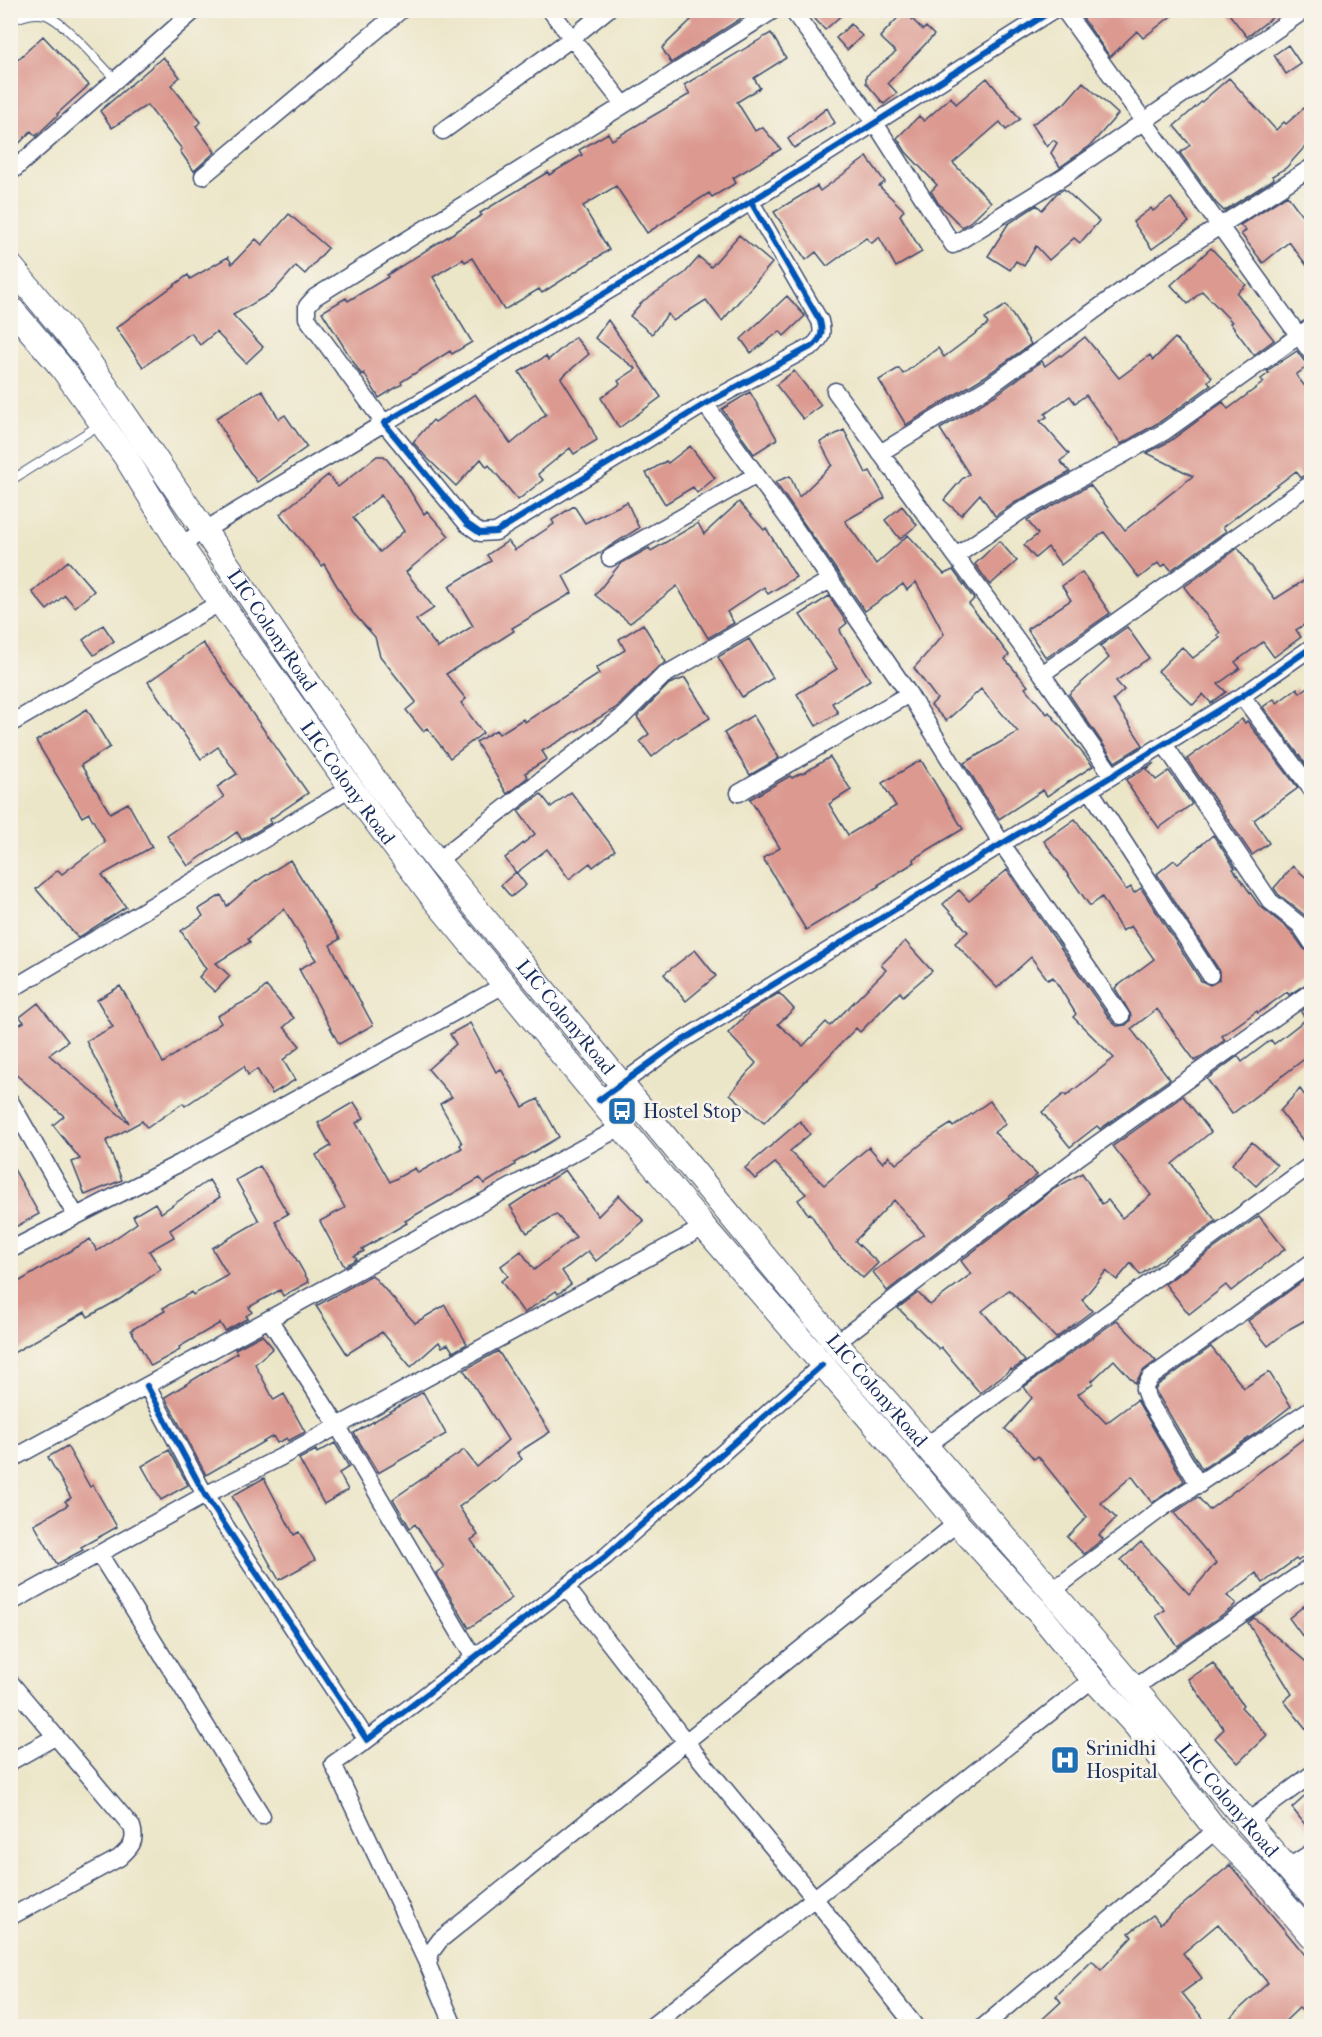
<svg xmlns="http://www.w3.org/2000/svg" width="1322" height="2037" font-family="'IM FELL French Canon',serif">
<style>
.building{fill:#db9990;fill-rule:evenodd}
.lines{fill:none;stroke-linecap:round;stroke-linejoin:round}
.service-casing{stroke:#3a4a6e;stroke-width:10}
.minor-casing{stroke:#3a4a6e;stroke-width:19}
.secondary-casing{stroke:#3a4a6e;stroke-width:26}
.service{stroke:#fff;stroke-width:8}
.minor{stroke:#fff;stroke-width:16}
.secondary{stroke:#fff;stroke-width:24}
.cycleway-casing{stroke:#f7f3e8;stroke-width:10}
.cycleway{stroke:#0057b8;stroke-width:6}
.labels{text-anchor:middle;stroke-width:5;stroke-linejoin:round;paint-order:stroke}
.street-label{font-size:20px;fill:#1b2f5e;stroke:#f7f3e8}
.poi-label{font-size:20px;fill:#1b2f5e;stroke:#f7f3e8;text-anchor:start}
</style>
<rect width="100%" height="100%" fill="#f7f3e8"/>
<filter id="ink" filterUnits="userSpaceOnUse"><feTurbulence type="fractalNoise" baseFrequency=".0167" numOctaves="2"/><feDisplacementMap in="SourceGraphic" scale="12" xChannelSelector="R" yChannelSelector="G"/><feConvolveMatrix kernelMatrix="1 2 1 2 8 2 1 2 1" color-interpolation-filters="sRGB"/></filter>
<filter id="wash" filterUnits="userSpaceOnUse"><feTurbulence type="fractalNoise" baseFrequency=".008" numOctaves="4" result="noise"/><feDisplacementMap in="SourceGraphic" scale="24" xChannelSelector="R" yChannelSelector="G"/><feGaussianBlur stdDeviation="1.35" result="paint"/><feColorMatrix in="noise" values="0 0 0 0 0 0 0 0 0 0 0 0 0 0 0 0 0 1.4 0 .05"/><feComposite in="paint" operator="in"/></filter>
<g filter="url(#wash)">
<rect width="100%" height="100%" fill="#ece6c9"/>
<g id="blocks">
<!-- building -->
<path class="building" d="M680,10H747L740,19L671,63L662,48L691,20Z
M807,10H847L825,30Z
M1090,10H1179L1143,38L1137,31L1110,57L1082,17Z
M1226,10H1282L1247,37Z
M904,11L923,30L926,27L934,35L888,83L897,93L884,104L866,83V76L896,52L880,37Z
M851,24L862,36L847,50L836,38Z
M771,33L786,58L754,78L760,88L737,102L755,131L762,127L781,149L733,178L736,183L712,197L709,193L647,233L616,186L583,206L609,250L542,293L539,289L504,310L472,258L465,262L463,259L433,277L472,342L452,354L450,351L401,382L402,384L379,398L364,373L362,375L359,371L322,312L346,298L348,301L388,277L387,275L482,215L480,213L548,172L549,175L582,155L579,150L608,133L612,140L690,94L684,85Z
M43,36L89,85L57,114L58,115L36,136L31,131L10,153L11,66Z
M1288,45L1301,64L1286,74L1274,55Z
M163,57L180,77L171,85L201,122L196,126L215,152L194,171L180,151L182,149L147,105L112,128L100,111Z
M987,78L1020,119L1006,130L1000,122L953,163L991,202L970,222L962,227L938,203L931,191L937,185L906,152L897,138L919,116L924,121L951,97L956,104Z
M1229,78L1276,130L1284,122L1286,124L1311,102V140L1286,168L1272,176L1274,179L1224,211L1216,203L1180,153L1190,145L1174,126Z
M1083,82L1118,114L1090,146L1060,167L1051,153L1057,143L1053,140L1047,147L1032,124L1064,104Z
M827,108L835,123L794,148L788,139Z
M867,157L885,182L879,186L904,210L900,215L922,252L896,267L879,237L872,243L866,238L827,266L816,252L806,260L774,212L817,186L820,191Z
M1064,189L1099,221L1080,243L1074,238L1049,260L1036,246L1024,266L1016,261L1010,270L988,256L1008,224L1037,205L1042,210L1057,193Z
M1287,195L1311,227V271L1289,242L1263,263L1241,234L1246,231L1240,225Z
M1171,198L1189,222L1152,249L1133,222L1151,208L1153,211Z
M289,214L328,248L305,274L296,266L273,292L233,315L263,347L246,363L216,332L200,345L191,333L143,367L116,328L188,275L190,279L228,257L232,264L256,239L262,245Z
M739,235L772,263L722,321L706,300L673,321L668,314L652,334L630,316L643,301L685,273L699,257L711,267Z
M1211,248L1246,285L1237,293L1274,340L1254,355L1230,323L1232,322L1202,291L1188,304L1171,285Z
M787,296L805,316L784,336L780,331L751,353L741,339Z
M1006,305L1031,344L984,377L906,425L879,380L899,368L903,374L938,348L944,357L988,324L985,319Z
M608,320L661,397L619,428L601,398L620,384L618,381L636,369L595,338Z
M575,337L589,354L561,378L587,419L597,440L574,454L570,448L538,474L543,480L518,500L489,465L487,467L481,459L456,486L426,457L413,442L433,420L435,422L475,394L511,444L546,414L519,372L546,356L548,360Z
M1085,337L1119,378L1150,355L1153,360L1175,338L1212,377L1208,381L1211,385L1158,423L1121,444L1086,395L1075,403L1070,396L1045,414L1047,417L1040,421L1069,454L1060,461L1070,472L1016,502L995,516L980,494L961,515L944,500L962,479L969,474L940,429L996,395L1042,361L1045,366L1060,355L1061,356Z
M1297,351L1304,361L1310,364L1296,375L1311,394V469L1301,478L1296,471L1223,527L1226,531L1171,570L1166,564L1161,567L1158,563L1139,578L1104,532L1061,565L1048,547L1035,558L1024,545L1038,534L1027,520L1090,485L1125,530L1193,476L1147,453L1170,441L1223,402L1228,409L1264,382L1261,379L1269,373L1267,371Z
M794,371L821,405L803,419L776,385Z
M262,390L279,419L285,415L307,447L257,482L234,450L216,418Z
M750,392L777,439L754,454L722,409Z
M844,430L866,473L870,471L885,498L845,521L876,564L908,535L944,574L953,570L974,599L969,604L1009,655L1005,659L1028,686L1025,688L1047,714L1049,712L1093,766L1047,796L1043,790L999,819L964,763L1018,732L981,689L946,721L931,705L937,699L914,668L944,634L916,582L907,590L903,584L865,611L775,482L790,476L799,497L832,465L820,442Z
M690,446L715,478L697,493L693,487L665,504L646,473L666,461L668,463Z
M377,456H384L402,478L424,514L427,511L449,536L406,572L434,608L416,620L438,648L473,626L449,586L491,561L487,555L508,541L515,550L554,524L552,520L574,506L585,523L627,502L639,528L563,576L572,593L512,628L514,631L446,674L466,699L461,703L483,733L450,758L427,728L423,731L406,710L416,702L380,656L375,637L353,613L324,564L322,566L280,514L328,475L338,487ZM381,495L404,531L380,552L353,518Z
M739,502L764,530L766,528L796,577L768,594L764,587L727,612L734,623L708,638L677,586L630,623L595,595L620,564L649,548L651,551L698,523L704,534Z
M902,506L917,525L900,539L885,520Z
M999,541L1017,561L990,585L975,564Z
M1238,548L1275,599L1311,576V620L1296,630L1301,637L1274,657L1263,642L1235,662L1240,668L1218,684L1226,692L1211,703L1203,694L1193,705L1158,671L1182,647L1193,658L1220,638L1217,635L1220,633L1184,587Z
M68,561L94,591L75,607L65,595L47,610L32,592Z
M1082,572L1110,613L1046,658L1027,629L1071,600L1062,586Z
M829,596L847,623L840,629L841,633L870,680L832,703L838,713L816,726L797,694L837,669L800,615Z
M643,624L666,662L656,669L616,708L542,751L547,759L525,773L528,777L507,794L476,742L496,730L499,734L523,719L525,722L599,674L596,668L625,650L619,639Z
M103,625L114,641L94,655L83,640Z
M1127,627L1149,658L1116,681L1124,690L1113,700L1143,745L1115,762L1069,694L1109,658L1100,646Z
M749,639L773,678L742,697L718,657Z
M203,643L308,793L269,820L271,823L242,840L237,832L188,866L167,836L224,797L217,787L237,774L218,747L201,759L148,682Z
M685,678L710,718L676,738L652,757L640,741L649,734L637,717L669,684Z
M1311,685V769L1310,770L1263,707L1274,699L1277,703L1297,688L1300,693Z
M87,709L110,747L81,765L110,813L128,803L152,847L102,875L126,907L78,938L36,889L58,870L62,874L105,842L89,813L82,817L36,741Z
M753,715L779,758L750,775L724,733Z
M1242,719L1245,723L1247,721L1298,788L1254,820L1269,843L1252,855L1187,759Z
M830,757L851,790L829,804L848,835L896,806L882,783L921,760L963,829L913,859L915,862L878,885L879,886L806,930L763,858L780,848L750,799L790,776L792,778L801,773L802,774Z
M1154,763L1147,769L1156,780L1169,771L1192,804L1159,828L1130,788L1131,787L1126,780Z
M571,792L615,850L593,867L590,863L569,879L547,849L516,873L505,858L535,834L518,811L541,794L551,807Z
M1075,819L1126,890L1131,887L1134,893L1141,888L1201,981L1210,985L1219,980V970L1157,874L1174,860L1178,864L1213,835L1235,868L1233,869L1259,905L1292,932L1304,949L1311,953V981L1289,995L1287,992L1258,1013L1257,1011L1222,1036L1225,1040L1195,1061L1157,1009L1131,1029L1170,1079L1100,1129L1097,1126L1070,1147L1042,1112L1064,1094L1066,1096L1114,1058L1073,1017L1076,1014L1053,977L1048,980L1031,957L997,988L955,943L968,932L943,904L959,890L969,901L1007,870L1112,1022L1117,1026L1126,1025L1130,1021L1131,1015L1115,988L1154,959L1131,926L1122,931L1102,897L1090,906L1044,841Z
M290,860L340,939L330,945L373,1025L339,1044L299,969L316,960L284,909L248,939L250,942L216,963L230,976L215,992L199,977L206,969L181,931L203,916L199,909L221,895L227,906L255,882Z
M1293,866L1311,882V923L1307,917L1278,894L1274,888Z
M516,872L526,885L511,897L501,885Z
M905,941L932,971L903,996L900,992L860,1032L856,1028L764,1123L730,1094L756,1063L728,1033L751,1010L779,993L794,1009L778,1024L803,1046L826,1022L830,1026L886,970L881,965Z
M695,950L716,976L686,1001L664,974Z
M120,986L137,1014H138L163,1063L221,1023L217,1016L257,995L266,986L294,1018L284,1027L300,1046L283,1060L295,1080L272,1094L257,1069L248,1075L244,1066L185,1106L183,1103L147,1128L142,1121L106,1141L122,1180L85,1195L72,1162L80,1159L53,1125L64,1116L13,1072L10,1068V1030L24,1022L20,1017L38,1003L68,1041L49,1055L129,1123L86,1041L113,1027L97,1000Z
M1311,1004V1054L1232,1114L1207,1079L1238,1056L1242,1062L1271,1040L1274,1044L1306,1019L1301,1012Z
M470,1023L496,1072L501,1069L523,1107L538,1099L559,1137L514,1163L515,1165L484,1184L480,1178L405,1221L407,1223L362,1249L364,1251L354,1256L357,1259L344,1266L320,1221L345,1208L316,1155L331,1146L318,1123L354,1102L364,1118L356,1123L390,1182L415,1168L418,1173L462,1148L460,1145L462,1143L440,1104L452,1097L428,1069L456,1044L450,1034Z
M1300,1089L1311,1104V1151L1280,1111Z
M1183,1096L1211,1132L1172,1164L1216,1221L1140,1275L1131,1263L1117,1280L1106,1271L1082,1300L1092,1311L1056,1338L1009,1290L982,1311L1025,1361L1012,1370L1011,1369L980,1393L941,1347L939,1349L898,1308L918,1293L930,1305L971,1274L961,1261L1052,1190L1082,1173L1102,1204L1108,1200L1122,1218L1151,1195L1113,1146Z
M990,1101L1006,1124L994,1132L1037,1175L887,1291L873,1272L924,1234L894,1200L855,1241L878,1263L863,1278L833,1249L810,1213L808,1214L798,1200L806,1194L775,1163L755,1179L745,1168L800,1121L810,1134L790,1151L824,1185L869,1147L883,1163L889,1156L896,1164L929,1138L951,1124L953,1127Z
M1252,1142L1277,1165L1256,1186L1232,1164Z
M10,1162L39,1214L10,1230Z
M260,1166L288,1214L275,1221L309,1282L283,1296L280,1290L249,1307L252,1312L246,1316L248,1318L225,1331L220,1323L179,1347L180,1350L151,1366L131,1330L165,1311L163,1308L192,1292L193,1295L228,1275L212,1248L259,1221L236,1180Z
M565,1170L598,1216L619,1195L644,1221L596,1261L588,1251L562,1271L571,1284L558,1294L556,1291L524,1313L501,1281L508,1276L501,1266L521,1251L534,1270L576,1237L556,1214L527,1233L510,1206Z
M209,1180L220,1197L170,1230L174,1237L149,1251L161,1269L120,1299L88,1317L85,1312L10,1355V1287L90,1239L97,1251L137,1223L133,1216L155,1203L161,1213Z
M1259,1216L1285,1249L1231,1291L1226,1285L1189,1314L1165,1284Z
M372,1275L415,1323L445,1305L467,1344L453,1352L448,1344L442,1347L439,1342L411,1367L382,1332L347,1354L316,1306Z
M1311,1275V1317L1291,1328L1268,1346L1248,1321Z
M1117,1320L1156,1361L1144,1370L1135,1383L1114,1360L1092,1381L1093,1383L1078,1394L1106,1423L1137,1400L1184,1481L1152,1503L1132,1476L1101,1503L1116,1518L1099,1535L1103,1539L1084,1554L1067,1537L1087,1517L1038,1456L1034,1459L1017,1439L1005,1429L1032,1398L1024,1387Z
M262,1335L273,1348L255,1364L274,1400L284,1394L305,1432L288,1441L287,1438L277,1443L273,1436L206,1475L165,1397L237,1353L235,1349Z
M1211,1347L1244,1388L1269,1372L1291,1406L1259,1431L1202,1469L1155,1390L1158,1385Z
M498,1351L550,1432L517,1453L522,1459L495,1482L493,1481L459,1507L478,1535L471,1540L512,1598L469,1628L436,1573L444,1567L415,1524L410,1528L393,1499L464,1450L477,1467L508,1440L464,1370Z
M423,1392L446,1434L378,1473L354,1433Z
M1311,1433V1551L1298,1561L1296,1559L1263,1583L1256,1573L1227,1596L1236,1603L1232,1608L1177,1646L1156,1616L1165,1610L1121,1560L1141,1542L1189,1594L1216,1563L1174,1513L1198,1497L1209,1510Z
M335,1443L349,1467L339,1473L348,1490L324,1504L299,1459L316,1450L317,1453Z
M67,1446L90,1487L93,1485L117,1527L81,1547L83,1550L57,1564L34,1524L68,1505L65,1501L71,1498L48,1457Z
M169,1450L188,1485L161,1500L142,1466Z
M264,1478L294,1535L299,1532L315,1560L279,1580L232,1496Z
M1311,1600V1648L1289,1618Z
M1254,1618L1311,1666V1735L1284,1701L1292,1694L1248,1623Z
M1213,1663L1243,1705L1241,1707L1267,1735L1238,1763L1215,1738L1224,1729L1188,1679Z
M1311,1791V1832L1292,1808Z
M1230,1865L1311,1962V2019L1299,2008L1280,2026H1221L1268,1983L1218,1924L1183,1953L1202,1978L1182,1993L1209,2026H1035L1061,2002L1056,1996L1092,1961L1101,1970L1132,1937L1129,1933L1153,1915L1160,1924Z"/>
</g>
</g>
<g filter="url(#ink)">
<use href="#blocks" fill-opacity="0" stroke="#3a4a6e" stroke-width="1.5"/>
<g class="lines">
<!-- service casing -->
<g class="service-casing">
<path id="service" d="M10,22C20,16 35,12 46,15C65,22 100,64 115,79
M10,481L101,424"/>
</g>
<!-- minor casing -->
<g class="minor-casing">
<path id="minor" d="M792,10L875,123L953,245L1063,177L1305,10
M1064,10L1312,354
M624,105L774,10
M443,131L572,38L607,10
M10,173L195,10
M203,176L401,10
M751,202L820,321C823,332 822,337 814,345L705,404L496,532L480,533L467,524L384,423L635,275L1053,10
M835,391L1042,674L1112,775
M705,404L792,524L909,694L1002,844L1121,1016
M880,453L990,386L1145,274L1312,167
M180,545L384,423L307,318V306L315,297L624,105L550,10
M956,556L1021,511L1164,432L1312,326
M610,558L756,475
M1042,674L1312,483
M1242,696L1312,790
M10,724L221,602
M1164,744L1270,901L1300,925L1312,943
M1090,790L1210,975
M739,793L909,694
M437,861L622,717L663,676L830,580
M10,990L352,787
M599,1100L675,1045L1242,696L1312,647
M10,1101L76,1216
M10,1250L180,1163L504,985
M269,1319L337,1425L474,1658
M836,1343L1080,1156L1312,991
M147,1386L205,1495L367,1740L605,1557L822,1365
M926,1446L1312,1164
M10,1460L621,1127
M1199,1485L1148,1400L1144,1389L1150,1378L1312,1262
M100,1555L262,1816
M566,1587L686,1742L815,1899L915,2026
M1052,1591L1162,1508L1312,1408
M10,1603L205,1495L281,1457L704,1227
M10,1682L132,1827C137,1842 130,1848 119,1858L10,1917
M1134,1688L1312,1566
M367,1740L333,1764L428,1965
M10,1762L55,1737
M1247,1822L1312,1774
M1287,1868L1312,1852
M454,2026L428,1965L431,1952L440,1940L957,1523
M652,2026L1093,1679
M984,2026L1216,1830"/>
</g>
<!-- secondary casing -->
<g class="secondary-casing">
<g id="secondary">
<path id="s1" d="M10,265L83,353L381,789L437,861L836,1343L1052,1591L1247,1822L1312,1896"/>
<path id="s2" d="M10,307L62,368L125,456L180,545L361,802L434,899L704,1227L893,1446L957,1523L1039,1613L1093,1679L1136,1726L1216,1830L1257,1872L1312,1936"/>
</g>
</g>
<!-- service -->
<use href="#service" class="service"/>
<!-- minor -->
<use href="#minor" class="minor"/>
<!-- secondary -->
<use href="#secondary" class="secondary"/>
<!-- cycleway casing -->
<g class="cycleway-casing">
<path id="cycleway" d="M751,202L820,321C823,332 822,337 814,345L705,404L496,532L480,533L467,524L384,423L635,275L1053,10
M599,1100L675,1045L1242,696L1312,647
M147,1386L205,1495L367,1740L605,1557L822,1365"/>
</g>
<!-- cycleway -->
<use href="#cycleway" class="cycleway"/>
</g>
</g>
<!-- icons -->
<defs>
<g id="bus-square" transform="scale(1.5)"><rect x="-9" y="-9" width="18" height="18" rx="4" fill="#1f6fb2" stroke="#f7f3e8"/><path d="M-5-6H5V4H4V6H2V4H-2V6H-4V4H-5ZM-3.5-4V0h7V-4ZM-3.5 1.2v1.5H-2V1.2ZM2 1.2v1.5H3.5V1.2Z" fill="#fff"/></g>
<g id="hospital-square" transform="scale(1.5)"><rect x="-9" y="-9" width="18" height="18" rx="4" fill="#1f6fb2" stroke="#f7f3e8"/><path d="M-5-5h3v3.5h4V-5h3V5h-3V1.5h-4V5h-3Z" fill="#fff"/></g>
</defs>
<g fill-rule="evenodd">
<use href="#bus-square" x="622" y="1111"/>
<use href="#hospital-square" x="1065" y="1760"/>
</g>
<g class="labels">
<!-- street labels -->
<g class="street-label">
<text dy="7" stroke="none"><textPath href="#s1" startOffset="450">LIC ColonyRoad</textPath></text>
<text dy="7" stroke="none"><textPath href="#s2" startOffset="584">LIC Colony Road</textPath></text>
<text dy="7" stroke="none"><textPath href="#s1" startOffset="936">LIC ColonyRoad</textPath></text>
<text dy="7" stroke="none"><textPath href="#s1" startOffset="1422">LIC ColonyRoad</textPath></text>
<text dy="7" stroke="none"><textPath href="#s1" startOffset="1962">LIC ColonyRoad</textPath></text>
</g>
<!-- poi labels -->
<g class="poi-label">
<text x="643" y="1118">Hostel Stop</text>
<text x="1086" y="1755">Srinidhi<tspan x="1086" dy="23">Hospital</tspan></text>
</g>
</g>
<!-- margin -->
<rect width="1322" height="2037" fill="none" stroke="#f7f3e8" stroke-width="36"/>
</svg>
